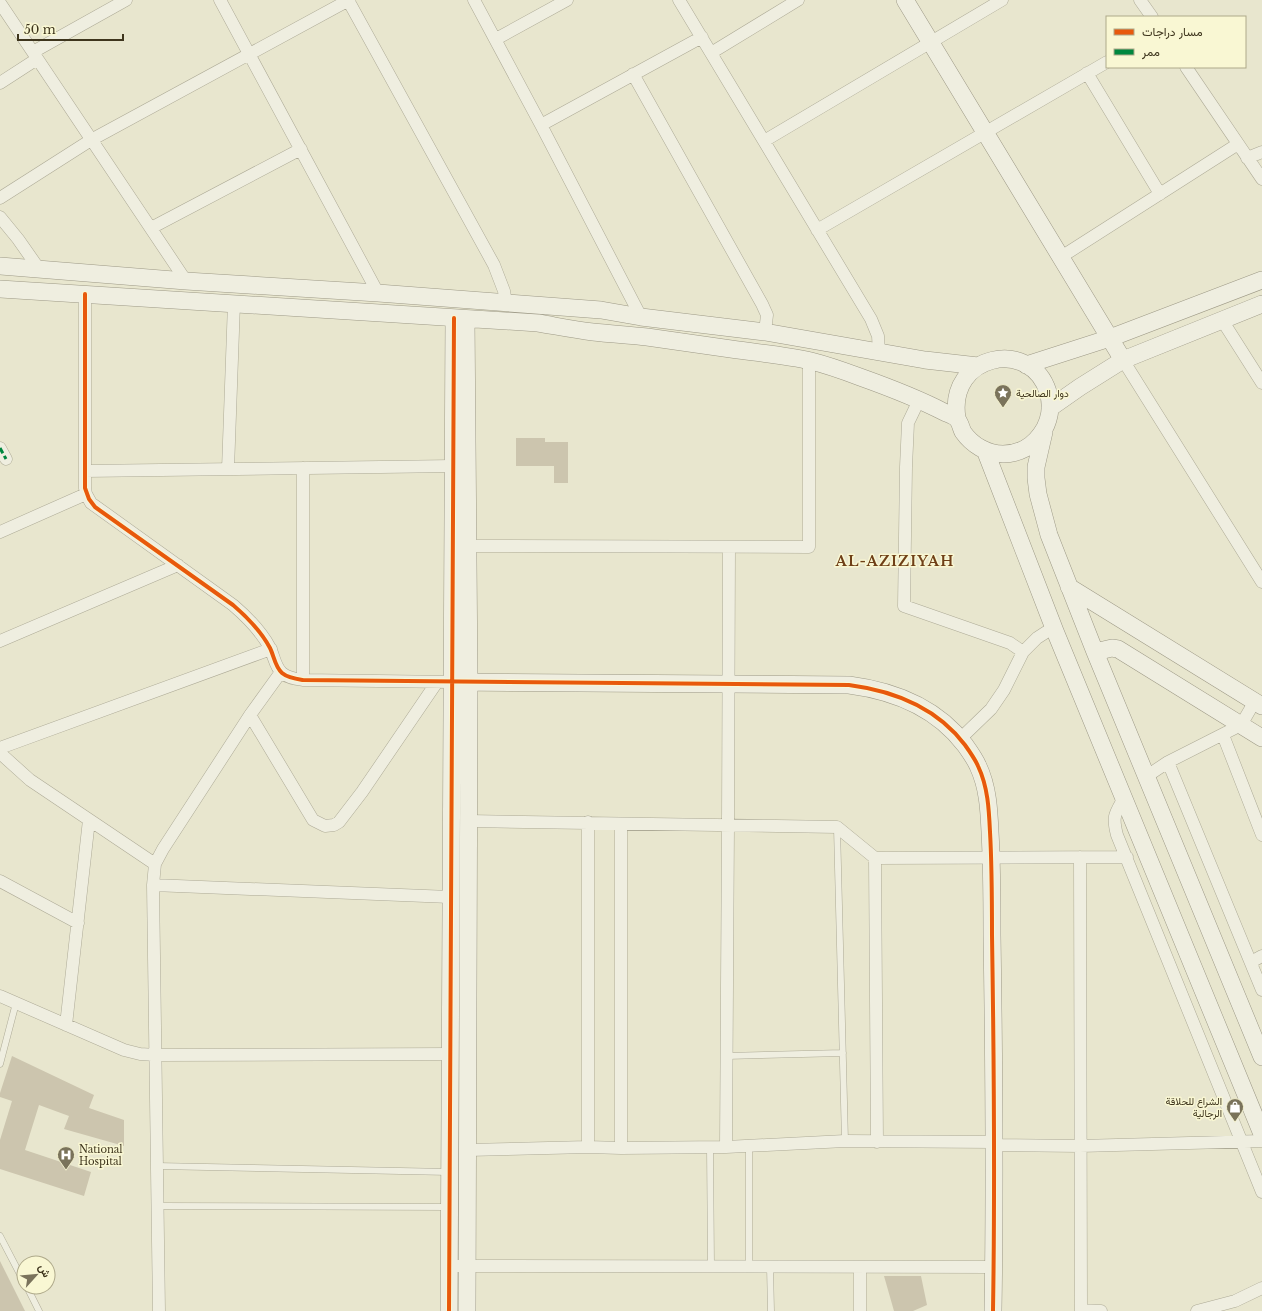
<svg xmlns="http://www.w3.org/2000/svg" width="1262" height="1311" font-family="'Libre Baskerville',Vazirmatn,serif">
<style>
.building{fill:#ccc5ae}
.lines{fill:none;stroke-linecap:round;stroke-linejoin:round}
.lane-casing{stroke:#adaa96;stroke-width:7}
.street-casing{stroke:#adaa96;stroke-width:13}
.secondary-casing{stroke:#9d9986;stroke-width:18}
.lane{stroke:#efeee0;stroke-width:6}
.street{stroke:#efeee0;stroke-width:12}
.secondary{stroke:#efeee0;stroke-width:17}
.quiet{stroke:#00873e;stroke-width:3;stroke-dasharray:6 3;stroke-linecap:butt}
.cycleway-casing{stroke:#f9f7d3;stroke-width:6}
.cycleway{stroke:#e8590c;stroke-width:4}
.labels{text-anchor:middle;stroke-width:3;stroke-linejoin:round;paint-order:stroke}
.poi-label{font-size:10px;fill:#3e351d;stroke:#f9f7d3;text-anchor:start}
.district-label{font-size:14px;font-weight:bold;letter-spacing:1px;fill:#6f3f17;stroke:#f9f7d3}
</style>
<rect width="100%" height="100%" fill="#e8e6ce"/>
<!-- building -->
<path class="building" d="M516,438H545V442H568V483H554V466H516Z
M12,1056L94,1095L89,1108L124,1120V1146L64,1129L69,1116L39,1105L25,1150L91,1172L84,1196L0,1169V1140L12,1101L0,1097V1093Z
M0,1261L25,1311H0Z
M884,1276H921L927,1305L913,1311H894Z"/>
<g class="lines">
<!-- lane casing -->
<g class="lane-casing">
<path id="lane" d="M837,828L845,1141
M726,1056L843,1053
M0,1064L16,1003
M749,1146V1267
M710,1147L711,1266
M157,1166L449,1172
M158,1206L448,1207
M0,1236L24,1282
M770,1267L771,1311
M27,1287L39,1311"/>
</g>
<!-- street casing -->
<g class="street-casing">
<path id="street" d="M220,0L378,293
M348,0L494,265L504,291L506,303
M474,0L541,125L641,317
M679,0L871,319L878,336L879,352
M1140,0L1152,17
M0,3L186,281
M496,39L567,0
M33,52L126,0
M711,53L798,0
M1186,67L1262,179
M1087,73L1160,194
M633,74L762,304L767,315L765,332
M0,83L37,59
M541,125L702,37
M764,141L1002,0
M1247,158L1262,152
M0,198L91,140L349,0
M0,217L18,239L39,269
M151,228L301,149
M817,230L1107,62
M1061,257L1238,144
M85,294V488L86,494L91,503L233,605C247,617 261,631 270,648C274,656 275,667 282,673C288,678 296,679 303,680L452,682
M1222,320L1262,383
M1123,360L1262,582
M919,400L908,423L906,467L904,606L1010,643L1023,652
M0,448L6,459
M303,468V680
M228,469L234,303
M85,471L453,466
M0,532L86,494
M468,546L809,547V361
M0,641L178,565
M250,715L313,820L325,826L334,825L339,822L362,792L437,682
M1223,735L1262,835
M960,739L991,709L1004,690L1023,652L1037,638L1054,627
M0,748L271,649
M0,753L30,780L155,864
M1168,762L1262,990
M1147,776L1168,762L1241,725L1255,701
M1124,798C1115,814 1112,816 1117,835L1262,1192
M469,821L837,827L875,858L1127,857
M588,822V1147
M1080,857L1081,1311
M875,858L877,1142
M0,881L78,923
M153,885L450,897
M1251,962L1262,956
M0,996L124,1050L140,1054L156,1055L451,1054
M66,1025L89,820
M995,1145L1080,1146L1262,1141
M726,1147L728,825L729,547
M621,1148V824
M468,1150L588,1147L621,1148L726,1147L845,1141L995,1142
M449,1266L994,1267
M1081,1310L1101,1311
M159,1311L153,885L155,864L163,849L250,715L281,672
M860,1311V1267
M1197,1311L1235,1301L1262,1288"/>
</g>
<!-- secondary casing -->
<g class="secondary-casing">
<path id="secondary" d="M905,0L1123,360
M0,266L186,281L378,293L601,310L641,317L765,332L925,360L978,366
M0,289L538,323C556,326 575,330 593,332C611,334 629,335 647,337C675,341 703,345 731,349C757,353 785,355 811,361C827,365 844,371 860,377C888,387 917,398 944,412C948,414 955,416 957,419C960,422 961,428 963,432C972,445 987,454 1003,454C1035,454 1057,422 1048,392C1031,337 947,354 957,418
M466,319L469,682L467,1311
M1026,365L1110,338L1262,280
M1050,408L1080,387L1123,360L1262,304
M1044,432L1036,467V478L1038,494L1049,535L1095,652L1262,1057
M985,450L1055,631L1262,1134
M1069,587L1262,706
M1095,652L1112,648L1118,649L1262,738
M452,682L849,685C895,691 937,708 965,745C970,752 975,759 978,766C988,787 989,810 990,832C992,866 992,901 992,935C994,1060 995,1186 993,1311
M449,1311L454,318"/>
</g>
<!-- lane -->
<use href="#lane" class="lane"/>
<!-- street -->
<use href="#street" class="street"/>
<!-- secondary -->
<use href="#secondary" class="secondary"/>
<!-- quiet -->
<path class="quiet" d="M0,448L6,459"/>
<!-- cycleway casing -->
<g class="cycleway-casing">
<path id="cycleway" d="M85,294V488L89,499L95,507L233,605C247,617 261,631 270,648C274,656 275,667 282,673C288,678 296,679 303,680L849,685C895,691 937,708 965,745C970,752 975,759 978,766C988,787 989,810 990,832C992,866 992,901 992,935C994,1060 995,1186 993,1311
M449,1311L454,318"/>
</g>
<!-- cycleway -->
<use href="#cycleway" class="cycleway"/>
</g>
<!-- icons -->
<defs>
<g id="sight-pin" transform="scale(0.9)"><path d="M0 17L-7.5 6A9.5 9.5 0 1 1 7.5 6Z" fill="#7a735b" stroke="#f9f7d3"/><path d="M0-6L1.8-2.2L6-1.7L2.9 1.2L3.7 5.4L0 3.3L-3.7 5.4L-2.9 1.2L-6-1.7L-1.8-2.2Z" fill="#fff"/></g>
<g id="shop-pin" transform="scale(0.9)"><path d="M0 17L-7.5 6A9.5 9.5 0 1 1 7.5 6Z" fill="#7a735b" stroke="#f9f7d3"/><path d="M-5-2.5h2.3a2.7 3.5 0 0 1 5.4 0H5L5.5 6h-11ZM-1.5-2.5h3a1.5 2.3 0 0 0-3 0Z" fill="#fff"/></g>
<g id="hospital-pin" transform="scale(0.9)"><path d="M0 17L-7.5 6A9.5 9.5 0 1 1 7.5 6Z" fill="#7a735b" stroke="#f9f7d3"/><path d="M-5-5h3v3.5h4V-5h3V5h-3V1.5h-4V5h-3Z" fill="#fff"/></g>
</defs>
<g fill-rule="evenodd">
<use href="#sight-pin" x="1003" y="393"/>
<use href="#shop-pin" x="1235" y="1107"/>
<use href="#hospital-pin" x="66" y="1155"/>
</g>
<g class="labels">
<!-- poi labels -->
<g class="poi-label">
<text x="1016" y="397">دوار الصالحية</text>
<text x="1222" y="1105" text-anchor="end">الشراع للحلاقة<tspan x="1222" dy="12">الرجالية</tspan></text>
<text x="79" y="1153">National<tspan x="79" dy="12">Hospital</tspan></text>
</g>
<!-- district labels -->
<g class="district-label">
<text x="895" y="566">AL-AZIZIYAH</text>
</g>
</g>
<!-- legend -->
<rect x="1106" y="16" width="140" height="52" fill="#f9f7d3" stroke="#aea98a"/>
<rect x="1114" y="29" width="20" height="6" fill="#e8590c" stroke="#aea98a"/>
<text x="1142" y="36" font-size="12" fill="#3e351d">مسار دراجات</text>
<rect x="1114" y="49" width="20" height="6" fill="#00873e" stroke="#aea98a"/>
<text x="1142" y="56" font-size="12" fill="#3e351d">ممر</text>
<!-- north arrow -->
<g transform="translate(36 1275) rotate(63)"><circle r="19" fill="#f9f7d3" stroke="#aea98a"/>
<path d="M0-3L7 15L0 10L-7 15Z" fill="#7a735b"/>
<text y="-6" font-size="11" font-weight="bold" text-anchor="middle" fill="#3e351d">ش</text>
</g>
<!-- scale -->
<path d="M18 34v6h105v-6" fill="none" stroke="#3e351d" stroke-width="2"/>
<text x="24" y="34" font-size="12" fill="#3e351d" stroke="#f9f7d3" stroke-width="3" paint-order="stroke">50 m</text>
</svg>
